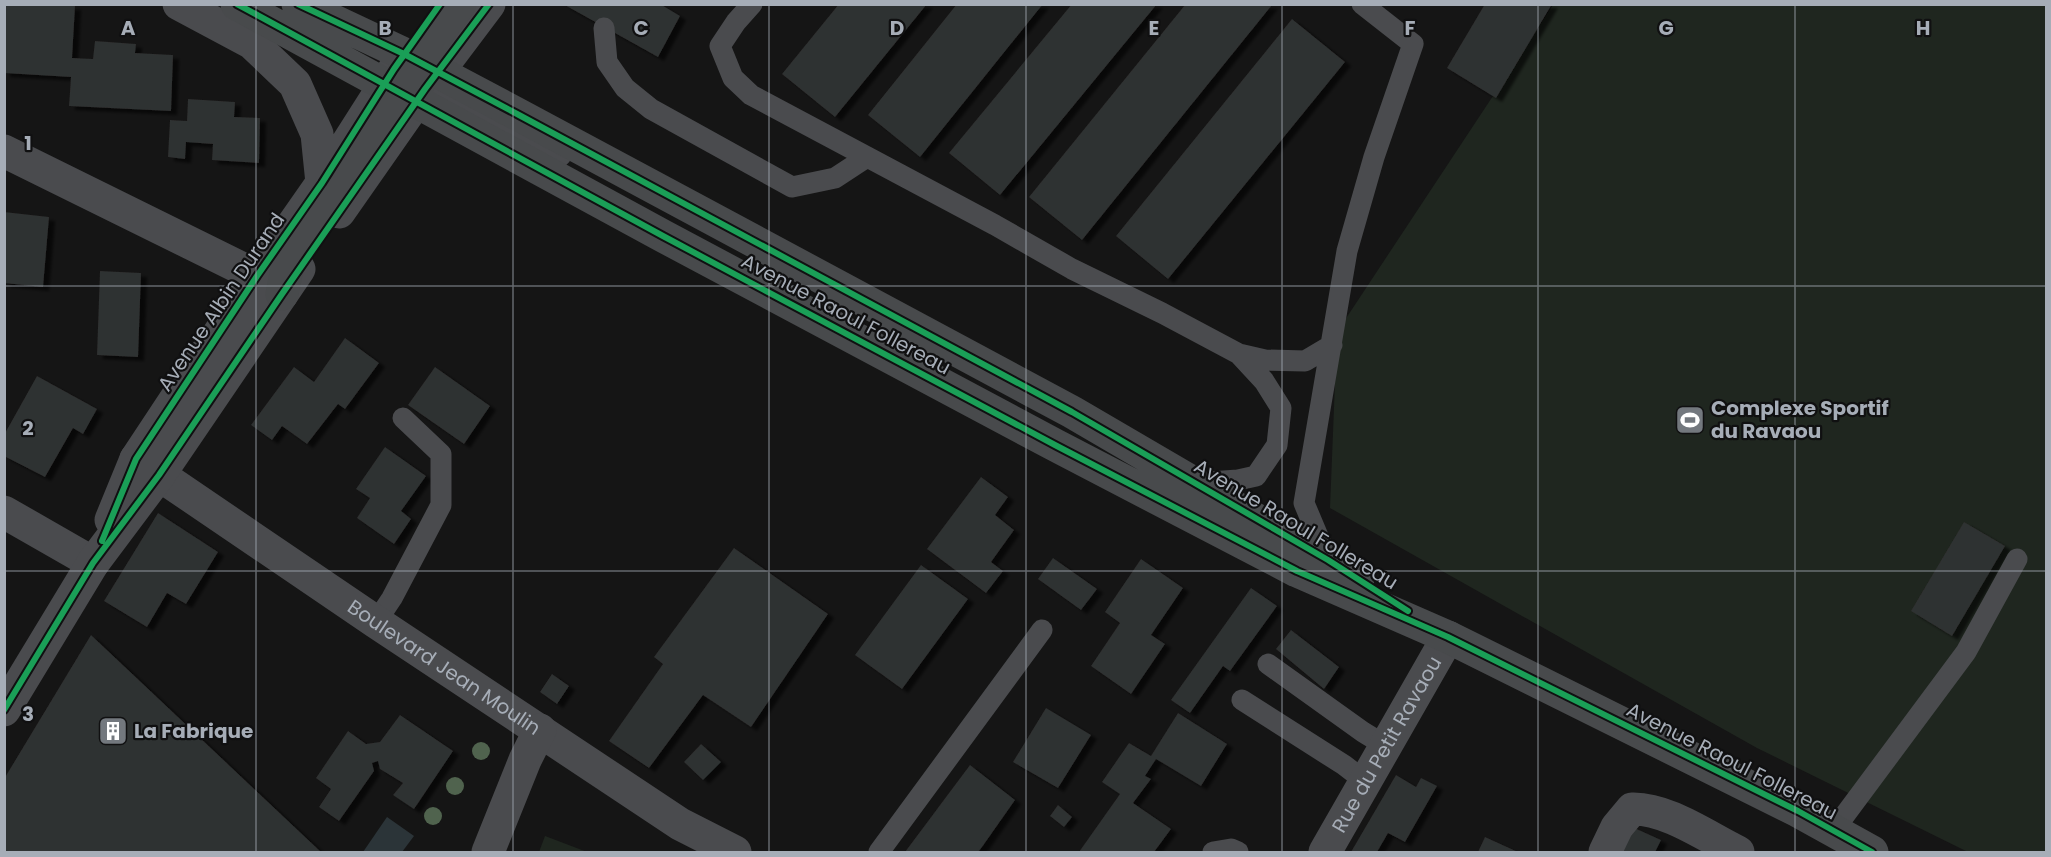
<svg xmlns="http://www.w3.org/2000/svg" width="2051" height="857" font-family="Poppins,sans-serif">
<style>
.green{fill:#1f261f}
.water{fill:#2b3438}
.building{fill:#2f3030;filter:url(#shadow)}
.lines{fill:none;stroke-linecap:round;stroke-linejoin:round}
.service{stroke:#4a4b4e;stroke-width:21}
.minor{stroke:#4a4b4e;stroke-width:33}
.tertiary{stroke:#4a4b4e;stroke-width:33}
.secondary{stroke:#484a4c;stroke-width:33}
.cycleway-casing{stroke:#101011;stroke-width:10}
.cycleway{stroke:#1a9f57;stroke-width:6}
.tree{fill:#50634e}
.grid{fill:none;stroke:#a6adb7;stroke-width:1.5;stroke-opacity:0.55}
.labels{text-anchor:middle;stroke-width:4.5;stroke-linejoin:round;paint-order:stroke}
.street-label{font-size:20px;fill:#a6adb7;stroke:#101011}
.poi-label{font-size:20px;font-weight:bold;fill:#a6adb7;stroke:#101011;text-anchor:start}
.grid-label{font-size:20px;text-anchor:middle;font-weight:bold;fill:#a6adb7;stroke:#101011;stroke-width:4.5;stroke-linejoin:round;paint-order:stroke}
</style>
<defs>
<filter id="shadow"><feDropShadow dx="6" dy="4" stdDeviation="1.5" flood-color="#0009"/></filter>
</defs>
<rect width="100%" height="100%" fill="#151515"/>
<!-- green -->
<path class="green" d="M1553,5H2046V852H1968L1757,748L1330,508L1337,332Z
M545,836L587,852H539Z"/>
<!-- water -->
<path class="water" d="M387,817L414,836L402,852H363Z"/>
<!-- building -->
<path class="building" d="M4,4L75,6L72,58L93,59L95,41L136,44L135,53L173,55L171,111L69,106L71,77L4,73Z
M563,4H660L680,16L658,57Z
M839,4H927L835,117L782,74Z
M957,4H1043L920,157L868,115Z
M1072,4H1157L1000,195L949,153Z
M1485,4H1552L1496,98L1447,68Z
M1185,5H1272L1082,240L1029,197Z
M1292,19L1345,62L1168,279L1116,236Z
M188,99L235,102L234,117L260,118L259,163L212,160L213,144L186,142L185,159L168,157L170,120L187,121Z
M4,212L49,217L43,287L4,283Z
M100,271L141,273L138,357L97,355Z
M345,338L379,363L345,409L338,404L307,444L282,426L272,440L251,425L294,367L314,382Z
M435,367L490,406L464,444L408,405Z
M37,376L97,409L83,434L73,428L45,477L4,456V435Z
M385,447L426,476L401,511L411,519L394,544L357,518L370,498L356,489Z
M981,477L1008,497L995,515L1014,530L991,562L1003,571L986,593L927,549Z
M158,513L218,552L186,604L167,593L147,627L104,601Z
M1964,522L2005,546L1952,636L1911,611Z
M734,548L828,614L751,727L703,695L649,768L609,741L663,664L654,657Z
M1053,558L1097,589L1081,610L1038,579Z
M1141,559L1183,588L1151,635L1165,644L1131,694L1091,666L1120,623L1105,612Z
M921,565L968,599L902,689L855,655Z
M1251,588L1277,606L1230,671L1223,666L1190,713L1171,700Z
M1291,630L1339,667L1324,689L1276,649Z
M91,635L143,684L321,852H4V779Z
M552,674L569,686L557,704L540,692Z
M1046,708L1091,735L1058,788L1013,762Z
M1178,713L1227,744L1201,786L1156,759L1145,776L1151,779L1133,803L1171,829L1154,852H1079L1120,794L1102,782L1129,743L1151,756Z
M400,715L453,751L414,809L393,795L403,783L380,769L378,761L372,763L374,771L339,821L319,807L331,789L316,778L348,731L366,744L380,742Z
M701,744L721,762L703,780L684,762Z
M970,765L1015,800L982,847L978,852H905Z
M1396,775L1416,787L1421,778L1437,786L1405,842L1388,833L1377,852H1351Z
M1058,805L1072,817L1064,827L1050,816Z
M1630,826L1661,840L1655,852H1617Z
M1485,837L1518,852H1478Z"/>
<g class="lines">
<!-- service -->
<path class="service" d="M752,4L736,22L720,46L733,78L751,95L995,225L1072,269L1162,313L1239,354L1265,360L1305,361L1332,345
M604,28L607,62L625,88L651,109L792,187L835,178L867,157
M1196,483L1238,480L1256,476L1277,445L1281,408L1264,381L1239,354
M1328,560L1304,503L1347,251L1374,157L1413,44L1362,4
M376,622L392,598L441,505V454L403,418
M1268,664L1363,732L1386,746
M1242,700L1344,765L1366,782
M1833,831L1966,652L2017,559
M879,852L1042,630
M1213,852L1231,849L1238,852"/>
<!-- minor -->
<g class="minor">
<path d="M4,151L249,272L280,293"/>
<path id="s1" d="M136,459L376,622L680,824L735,852"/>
<path d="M4,512L93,563"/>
<path d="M488,852L525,760L540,730"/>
<path id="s2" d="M1325,852L1448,637"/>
<path d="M1605,852L1617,827L1632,809C1667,808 1707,837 1738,852"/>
</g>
<!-- tertiary -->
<path class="tertiary" d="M179,4L252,43L295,84L317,134L322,183
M404,86L425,89L556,152
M339,212L425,89L489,4
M111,520L136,459L257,276L322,183L399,62
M4,710L93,563L159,475L299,269"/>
<!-- secondary -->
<path class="secondary" d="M237,4L663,236L1055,445L1297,571L1448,637L1798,811L1872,852
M298,4L404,54L519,115L1072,412L1358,579
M418,85C419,52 441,30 460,4
M282,294L288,264L334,192L394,103L404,78V71"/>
<!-- cycleway casing -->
<g class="cycleway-casing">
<path id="cycleway" d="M237,4L663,236L1055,445L1297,571L1448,637L1798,811L1872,852
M298,4L404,54L519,115L1072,412L1328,560L1408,611
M102,541L136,459L257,276L322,183L394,69L440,4
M4,710L93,563L159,475L282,294L425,89L489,4"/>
</g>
<!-- cycleway -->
<use href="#cycleway" class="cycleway"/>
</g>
<!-- trees -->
<g class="tree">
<circle cx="481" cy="751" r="9"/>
<circle cx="455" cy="786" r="9"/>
<circle cx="433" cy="816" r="9"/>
</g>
<!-- grid -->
<path class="grid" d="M256,4V852M513,4V852M769,4V852M1026,4V852M1282,4V852M1538,4V852M1795,4V852M4,286H2046M4,571H2046"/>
<!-- icons -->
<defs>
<g id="stadium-square" transform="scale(1.5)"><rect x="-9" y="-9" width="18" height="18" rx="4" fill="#73787e" stroke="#101011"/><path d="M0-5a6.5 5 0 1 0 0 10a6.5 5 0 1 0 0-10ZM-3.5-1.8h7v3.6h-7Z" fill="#fff"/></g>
<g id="building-square" transform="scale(1.5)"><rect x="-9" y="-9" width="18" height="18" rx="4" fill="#73787e" stroke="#101011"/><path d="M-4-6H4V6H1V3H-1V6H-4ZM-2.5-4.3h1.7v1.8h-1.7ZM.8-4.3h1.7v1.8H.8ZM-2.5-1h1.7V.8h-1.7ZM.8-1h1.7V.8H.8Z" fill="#fff"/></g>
</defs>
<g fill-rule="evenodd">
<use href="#stadium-square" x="1690" y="420"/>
<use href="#building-square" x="113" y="731"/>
</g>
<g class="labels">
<!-- street labels -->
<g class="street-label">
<text transform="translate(221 302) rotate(-56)" y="7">Avenue Albin Durand</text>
<text transform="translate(846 314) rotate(28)" y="7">Avenue Raoul Follereau</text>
<text transform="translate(1296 524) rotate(31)" y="7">Avenue Raoul Follereau</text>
<text dy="7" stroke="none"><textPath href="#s1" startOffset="372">Boulevard Jean Moulin</textPath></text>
<text dy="7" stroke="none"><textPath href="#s2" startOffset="124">Rue du Petit Ravaou</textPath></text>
<text transform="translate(1732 761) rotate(27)" y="7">Avenue Raoul Follereau</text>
</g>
<!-- poi labels -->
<g class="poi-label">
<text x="1711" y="415">Complexe Sportif<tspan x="1711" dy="23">du Ravaou</tspan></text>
<text x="134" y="738">La Fabrique</text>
</g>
</g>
<g class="grid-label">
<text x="128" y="35">A</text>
<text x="385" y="35">B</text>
<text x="641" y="35">C</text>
<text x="897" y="35">D</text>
<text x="1154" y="35">E</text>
<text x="1410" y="35">F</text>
<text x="1666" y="35">G</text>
<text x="1923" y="35">H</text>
<text x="28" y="150">1</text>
<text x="28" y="435">2</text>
<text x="28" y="721">3</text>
</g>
<!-- border -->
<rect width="2051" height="857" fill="none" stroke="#a6adb7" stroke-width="12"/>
</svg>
